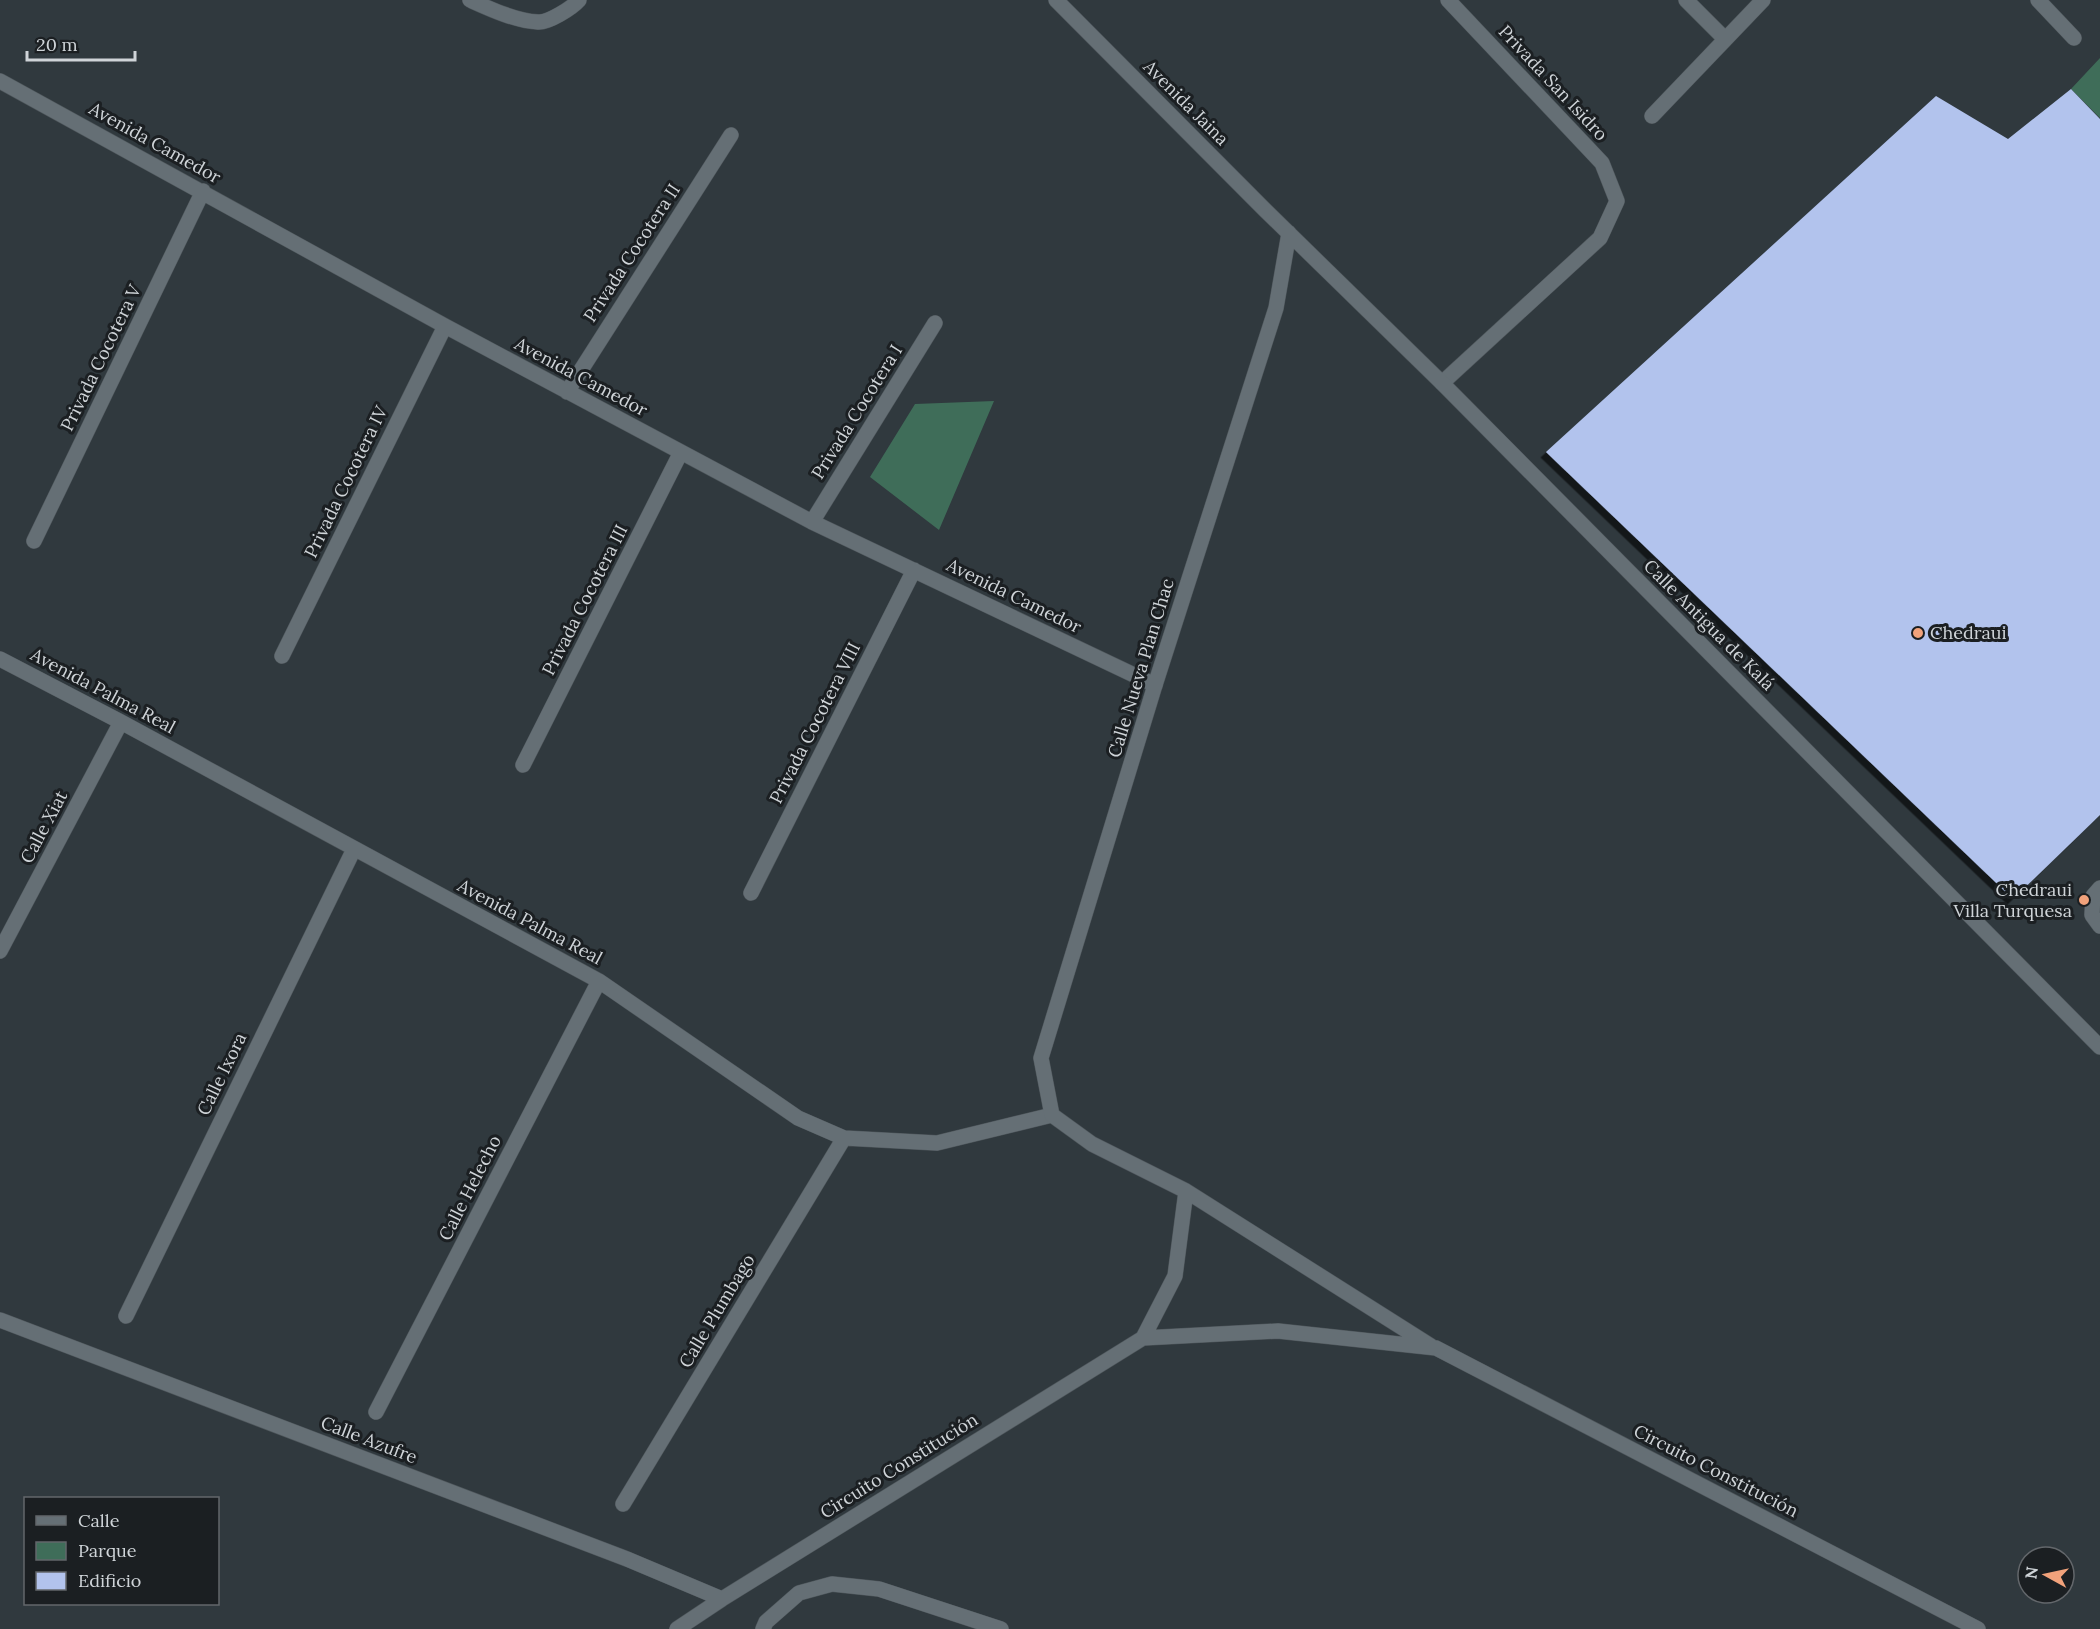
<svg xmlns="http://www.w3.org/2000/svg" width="2100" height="1629" font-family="Lora,serif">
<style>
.green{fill:#3f6d59}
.building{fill:#b2c3ed;filter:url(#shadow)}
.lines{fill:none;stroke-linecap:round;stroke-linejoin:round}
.lane-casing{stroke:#4e565b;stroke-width:16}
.street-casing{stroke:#4e565b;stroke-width:16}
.secondary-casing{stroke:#4e565b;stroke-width:16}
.lane{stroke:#656f75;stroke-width:15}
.street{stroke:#656f75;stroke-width:15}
.secondary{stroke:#656f75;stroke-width:15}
.poi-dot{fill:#f1a27b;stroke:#1b1f22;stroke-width:2}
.labels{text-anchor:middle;stroke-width:6;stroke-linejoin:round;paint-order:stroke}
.street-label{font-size:18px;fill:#cfd4d8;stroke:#1b1f22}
.poi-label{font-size:18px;fill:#cfd4d8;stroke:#1b1f22;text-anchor:start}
</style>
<defs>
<filter id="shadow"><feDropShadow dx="-5.5" dy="5.5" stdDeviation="0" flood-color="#0009"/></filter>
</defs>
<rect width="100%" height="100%" fill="#30393e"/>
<!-- green -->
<path class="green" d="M2100,58V118L2071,89Z
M994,401L939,530L870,477L915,404Z"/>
<!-- building -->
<path class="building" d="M2071,89L2100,119V815L2013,899L1546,452L1936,96L2008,139Z"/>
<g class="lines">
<!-- lane casing -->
<g class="lane-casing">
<path id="lane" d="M2100,888L2093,896L2092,915L2100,926"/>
</g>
<!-- street casing -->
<g class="street-casing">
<path id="street" d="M470,0C490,9 516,21 538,22C548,23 572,8 579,0
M1686,0L1724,38
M2038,0L2074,38
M0,81L445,326L812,522L1155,685
M1652,116L1763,0
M1442,383L1600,238L1617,201L1602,163L1448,0
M567,392L731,135
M812,522L935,323
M34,541L203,191
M282,656L445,326
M0,659L121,722L599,981L798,1118L844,1138L937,1143L1052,1115
M523,765L681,452
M751,893L914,570
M0,951L121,722
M126,1316L354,849
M376,1412L599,981
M623,1504L844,1138
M763,1629L766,1622L799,1593L832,1584L879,1589L1001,1629"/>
</g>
<!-- secondary casing -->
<g class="secondary-casing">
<path id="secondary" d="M1056,0L1265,210L1442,383L2100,1047
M1289,233L1276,308L1155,685L1041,1058L1052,1115L1092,1144L1186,1191L1431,1346
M0,1320L627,1559L722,1599
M1143,1338L1175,1276L1186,1191
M677,1629L722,1599L1143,1338L1278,1331L1436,1348L1978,1629"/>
</g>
<!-- lane -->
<use href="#lane" class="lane"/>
<!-- street -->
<use href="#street" class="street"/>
<!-- secondary -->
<use href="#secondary" class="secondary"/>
</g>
<!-- markers -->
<g class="poi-dot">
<circle cx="1918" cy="633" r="6"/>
<circle cx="2084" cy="900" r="6"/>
</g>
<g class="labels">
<!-- street labels -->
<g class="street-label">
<text transform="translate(1553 83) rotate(47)" y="6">Privada San Isidro</text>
<text transform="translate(1186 103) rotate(45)" y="6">Avenida Jaina</text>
<text transform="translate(155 143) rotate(29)" y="6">Avenida Camedor</text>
<text transform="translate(632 253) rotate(-57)" y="6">Privada Cocotera II</text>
<text transform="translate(101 358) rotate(-64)" y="6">Privada Cocotera V</text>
<text transform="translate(581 377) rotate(28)" y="6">Avenida Camedor</text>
<text transform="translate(857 412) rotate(-58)" y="6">Privada Cocotera I</text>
<text transform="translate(346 482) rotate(-64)" y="6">Privada Cocotera IV</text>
<text transform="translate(1014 596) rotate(26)" y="6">Avenida Camedor</text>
<text transform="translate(585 600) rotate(-63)" y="6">Privada Cocotera III</text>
<text transform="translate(1709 625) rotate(45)" y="6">Calle Antigua de Kalá</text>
<text transform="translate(1141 668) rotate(-73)" y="6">Calle Nueva Plan Chac</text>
<text transform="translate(103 691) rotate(28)" y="6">Avenida Palma Real</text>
<text transform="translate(815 723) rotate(-63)" y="6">Privada Cocotera VIII</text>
<text transform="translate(44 827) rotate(-62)" y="6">Calle Xiat</text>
<text transform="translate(530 922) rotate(28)" y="6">Avenida Palma Real</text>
<text transform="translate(222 1074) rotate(-64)" y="6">Calle Ixora</text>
<text transform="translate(470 1188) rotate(-63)" y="6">Calle Helecho</text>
<text transform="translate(717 1311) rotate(-59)" y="6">Calle Plumbago</text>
<text transform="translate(369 1440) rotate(21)" y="6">Calle Azufre</text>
<text transform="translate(899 1466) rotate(-32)" y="6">Circuito Constitución</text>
<text transform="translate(1716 1471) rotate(27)" y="6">Circuito Constitución</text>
</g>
<!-- poi labels -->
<g class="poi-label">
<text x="1930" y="639">Chedraui</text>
<text x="2072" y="896" text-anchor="end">Chedraui<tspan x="2072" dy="21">Villa Turquesa</tspan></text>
</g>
</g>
<!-- legend -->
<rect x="24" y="1497" width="195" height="108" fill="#1b1f22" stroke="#63676b" stroke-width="1.5"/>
<rect x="36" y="1516" width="30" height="9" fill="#656f75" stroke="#63676b" stroke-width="1.5"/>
<text x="78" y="1527" font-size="18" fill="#cfd4d8">Calle</text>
<rect x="36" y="1542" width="30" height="18" fill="#3f6d59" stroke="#63676b" stroke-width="1.5"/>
<text x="78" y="1557" font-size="18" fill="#cfd4d8">Parque</text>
<rect x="36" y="1572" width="30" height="18" fill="#b2c3ed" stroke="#63676b" stroke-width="1.5"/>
<text x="78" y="1587" font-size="18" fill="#cfd4d8">Edificio</text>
<!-- north arrow -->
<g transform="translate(2046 1575) rotate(278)"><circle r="28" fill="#1b1f22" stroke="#63676b" stroke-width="1.5"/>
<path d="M0-4.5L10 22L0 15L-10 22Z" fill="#f1a27b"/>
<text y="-9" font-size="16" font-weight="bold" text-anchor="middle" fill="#cfd4d8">N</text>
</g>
<!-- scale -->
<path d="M27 51v9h108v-9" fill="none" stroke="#cfd4d8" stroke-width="3"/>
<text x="36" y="51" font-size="18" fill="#cfd4d8" stroke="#1b1f22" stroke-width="4.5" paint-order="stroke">20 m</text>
</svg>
